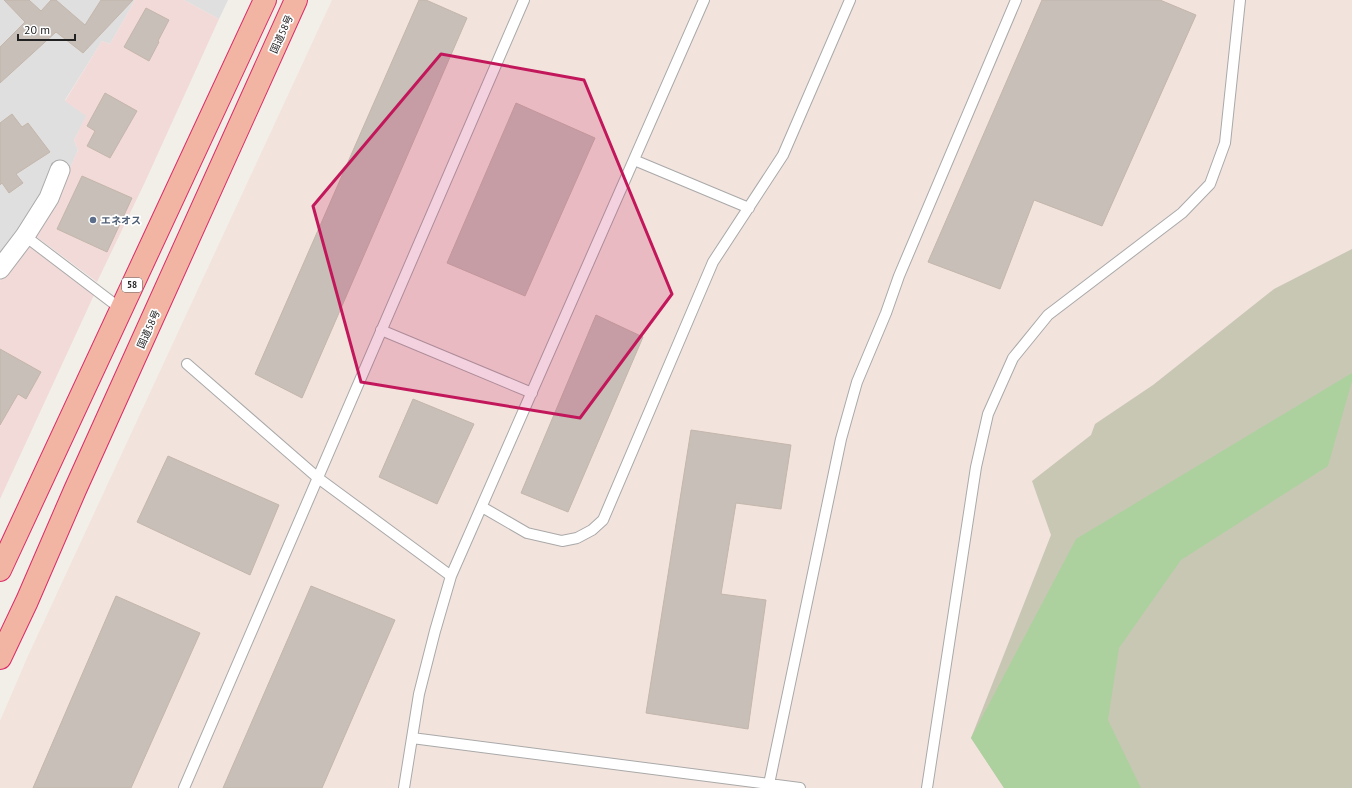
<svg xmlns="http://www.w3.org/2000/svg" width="1352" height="788" font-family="'PT Sans','Noto Sans JP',sans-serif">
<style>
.residential{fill:#e0dfdf}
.commercial{fill:#f2dad9}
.military{fill:#f3e3dd}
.construction{fill:#c7c7b4}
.forest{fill:#add19e}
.building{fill:#c7bfb8;stroke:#c4b6ab}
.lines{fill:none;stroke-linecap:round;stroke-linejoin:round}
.service-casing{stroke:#a9a9a9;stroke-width:12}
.minor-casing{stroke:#a9a9a9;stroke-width:21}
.trunk-casing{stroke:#dc2a67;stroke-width:24}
.service{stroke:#fff;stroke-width:10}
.minor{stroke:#fff;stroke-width:19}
.trunk{stroke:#f2b4a3;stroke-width:22}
.marked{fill:#c2185b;fill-opacity:0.2;stroke:#c2185b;stroke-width:3;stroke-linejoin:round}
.service-dot{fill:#5c6f8a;stroke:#fff;stroke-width:1.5}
.labels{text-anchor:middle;stroke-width:3.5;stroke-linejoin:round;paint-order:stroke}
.shield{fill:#fff;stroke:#646464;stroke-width:1}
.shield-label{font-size:9px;font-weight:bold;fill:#222}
.street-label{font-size:10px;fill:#222;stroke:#fff}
.service-label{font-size:10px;font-weight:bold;fill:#4e5e75;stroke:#fff;text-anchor:start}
</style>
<rect width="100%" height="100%" fill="#f2efe9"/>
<!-- residential -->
<path class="residential" d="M0,0H135L110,44L102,41L65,100L87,116L74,140L78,150L70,168L57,163L43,196L0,261Z
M184,0H228L219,19Z"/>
<!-- commercial -->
<path class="commercial" d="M135,0H184L219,19L145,182L97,282L34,235L55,201L78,150L74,140L86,116L65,101L102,41L110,44Z
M27,244L94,295L0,499V281Z"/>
<!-- military -->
<path class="military" d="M332,0H1352V253L971,738L1004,788H0V721L27,658Z"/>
<!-- construction -->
<path class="construction" d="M1352,249V788H1004L971,738L1051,535L1032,481L1091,435L1095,424L1153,385L1274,289Z"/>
<!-- forest -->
<path class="forest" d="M1352,373V381L1328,466L1181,560L1119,648L1108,720L1141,788H1004L971,738L1076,539Z"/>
<!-- building -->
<path class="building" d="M4,0H29L41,11L51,0H56L85,25L101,0H133L83,53L56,32L0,83V47L25,22Z
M419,0H426L467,18L302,398L255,374Z
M1042,0H1160L1196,15L1102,226L1034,200L1000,289L928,262Z
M146,8L169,20L158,41L159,42L149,61L124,47Z
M105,93L137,111L110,158L87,146L95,131L87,126Z
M516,103L595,138L525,296L447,263Z
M12,114L22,127L28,123L50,152L16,174L23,183L9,193L2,183L0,185V123Z
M82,176L132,198L107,252L57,229Z
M596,315L643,337L568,512L521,493Z
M0,349L41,372L26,399L18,394L0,425Z
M413,399L474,424L437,504L379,477Z
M691,430L791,445L781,509L736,503L721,594L766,600L748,729L646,713Z
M168,456L279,505L250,575L137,522Z
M311,586L395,620L322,788H223Z
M116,596L200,633L131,788H33Z"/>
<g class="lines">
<!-- service casing -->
<g class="service-casing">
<path id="service" d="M634,160L749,208
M25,236L121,309
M381,330L532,393
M187,364L318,478L451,576
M482,507L527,533L562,541L577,538L592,530L603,520L713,262L783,155L850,0
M412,738L800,788
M769,784L841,439L857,382L886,313L899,276L1016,0
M184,788L524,0
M404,788L419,694L435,631L451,576L704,0
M927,788L976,467L988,414L1013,358L1048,315L1182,213L1210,184L1225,143L1240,0"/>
</g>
<!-- minor casing -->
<g class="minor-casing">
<path id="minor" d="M0,269L25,236L49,198L60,170"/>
</g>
<!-- trunk casing -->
<g class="trunk-casing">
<path id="trunk" d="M0,570L265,0
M0,658L27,601L75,490L296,0"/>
</g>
<!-- service -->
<use href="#service" class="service"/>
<!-- minor -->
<use href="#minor" class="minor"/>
<!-- trunk -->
<use href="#trunk" class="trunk"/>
</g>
<!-- marked area -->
<path class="marked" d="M441,54L584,80L672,294L580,418L361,382L313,206Z"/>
<!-- markers -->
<circle class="service-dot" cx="93" cy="220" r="4"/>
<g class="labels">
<!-- shield labels -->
<rect class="shield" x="122" y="278" width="20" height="14" rx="3"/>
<g class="shield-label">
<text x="132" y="288">58</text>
</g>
<!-- street labels -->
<g class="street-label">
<text transform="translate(281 34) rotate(-66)" y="4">国道58号</text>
<text transform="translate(148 329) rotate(-66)" y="4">国道58号</text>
</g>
<!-- service labels -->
<g class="service-label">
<text x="101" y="224">エネオス</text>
</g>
</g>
<!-- scale -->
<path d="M18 34v6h57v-6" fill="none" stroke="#222222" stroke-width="2"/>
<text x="24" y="34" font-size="12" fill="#222222" stroke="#ffffff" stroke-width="3" paint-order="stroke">20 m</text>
</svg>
